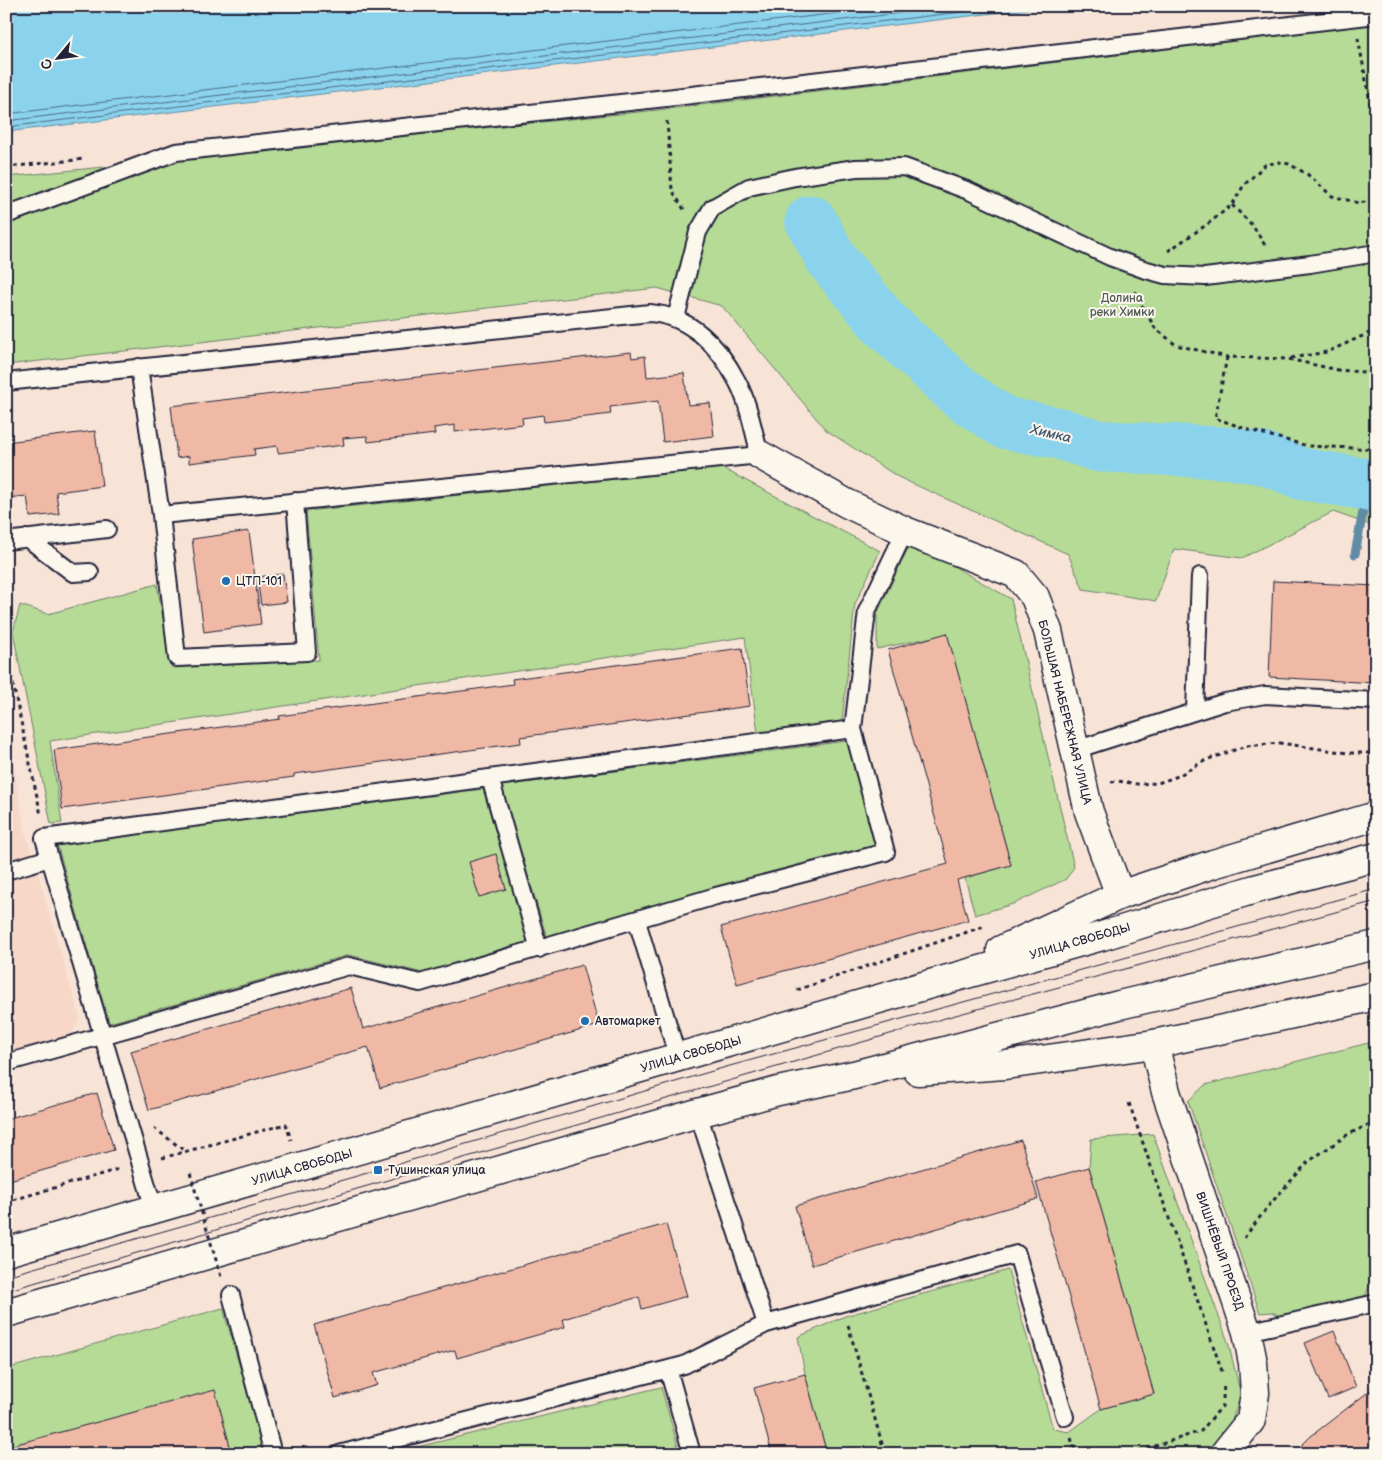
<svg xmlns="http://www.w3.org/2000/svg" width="1382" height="1460" font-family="'Balsamiq Sans',sans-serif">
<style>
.built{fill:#f6d7c8}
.green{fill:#b5db96;stroke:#6c7e68}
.water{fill:#8bd3ed;stroke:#618ca6}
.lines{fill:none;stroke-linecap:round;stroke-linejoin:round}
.shore{stroke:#4c6982;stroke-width:1}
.stream{stroke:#618ca6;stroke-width:9}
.river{stroke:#8bd3ed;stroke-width:52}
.building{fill:#f0b9a5;stroke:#22223b}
.lane-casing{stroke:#22223b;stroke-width:20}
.street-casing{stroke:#22223b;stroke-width:31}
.secondary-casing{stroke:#22223b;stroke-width:31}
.path{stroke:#22223b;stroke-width:3;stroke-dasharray:4 4;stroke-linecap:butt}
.lane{stroke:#fbf7ec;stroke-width:16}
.street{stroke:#fbf7ec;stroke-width:28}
.secondary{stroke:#fbf7ec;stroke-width:28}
.tram{stroke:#22223b;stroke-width:1}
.path-bridge{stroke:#22223b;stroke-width:3;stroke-dasharray:4 4;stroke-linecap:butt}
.poi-dot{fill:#1f6fb2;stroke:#fbf7ec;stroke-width:2}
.labels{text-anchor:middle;stroke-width:4;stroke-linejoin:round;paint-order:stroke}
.park-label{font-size:12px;fill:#4e5a56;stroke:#fbf7ec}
.poi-label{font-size:12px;fill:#22223b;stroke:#fbf7ec;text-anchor:start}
.street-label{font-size:12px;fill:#22223b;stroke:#fbf7ec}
.water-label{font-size:14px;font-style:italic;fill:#425770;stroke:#fbf7ec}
</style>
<rect width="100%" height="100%" fill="#f8e4d7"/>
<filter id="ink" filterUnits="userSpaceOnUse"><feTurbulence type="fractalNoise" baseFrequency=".02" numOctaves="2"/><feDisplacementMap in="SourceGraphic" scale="10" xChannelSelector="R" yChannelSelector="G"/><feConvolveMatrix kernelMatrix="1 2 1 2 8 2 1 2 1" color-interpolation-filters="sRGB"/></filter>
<g filter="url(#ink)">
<!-- built -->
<path class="built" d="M6,717L24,827L80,1018L71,1035L6,1054Z"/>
<!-- green -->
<path class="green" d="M1376,24V527L1333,512L1242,558L1174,549L1156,601L1083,589L1068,554L898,477L826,430L722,306L657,288L6,365V177L658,110Z
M722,468L880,551L855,604L842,721L758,733L745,637L50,741L62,823L51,824L13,632L20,605L48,614L157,584L172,668L319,660L306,511Z
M911,542L1011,599L1074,867L1066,879L1016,903L975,915L965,878L1011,865L947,634L877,649V614Z
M847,741L876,847L547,938L501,786Z
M483,789L528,941L423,973L349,955L109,1023L57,844Z
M1376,1041V1268L1364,1300L1331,1304L1307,1317L1287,1320L1272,1312L1260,1313L1188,1101L1205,1085Z
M1153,1134L1228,1342L1241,1395L1232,1420L1216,1442L1203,1454H827L805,1374L798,1337L845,1316L1008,1270L1053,1429L1069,1432L1101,1409L1154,1394L1089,1167L1091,1139Z
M223,1308L265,1454H232L215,1391L6,1447V1369Z
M661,1387L680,1454H389Z"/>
<!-- water -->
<path class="water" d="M6,6H1053L6,132Z"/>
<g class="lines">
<!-- shore -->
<path class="shore" d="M6,114L896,6
M6,121L959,6
M6,127L1011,6"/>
<!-- stream -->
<path class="stream" d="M1355,554L1368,485"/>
<!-- river -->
<path class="river" d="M811,221L832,260L884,323L961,394L1005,423L1058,433L1098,446L1229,453L1266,459L1302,474L1376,486"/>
</g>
<!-- building -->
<path class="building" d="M631,352L632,358L645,356L647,377L684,373L688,405L710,403L714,436L663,442L658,401L610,407L611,414L578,418L544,422L543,415L522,418L523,424L455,432V425L434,428L435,434L401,438L368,442L367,436L343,438L344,445L278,453L277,446L254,449L255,455L189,463V456L177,458L171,406Z
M95,431L102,486L56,492L59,514L30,517L27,496L6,498V442Z
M249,531L261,624L204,632L192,539Z
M283,574L287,602L261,605L257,577Z
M1273,581L1376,586V683L1269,677Z
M947,633L1011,865L957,880L968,920L737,984L721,927L948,864L888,650Z
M742,648L750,706L520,737L521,743L294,774V777L62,809L54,750L280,719L279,716L513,684L512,679Z
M496,854L506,889L479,897L469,862Z
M582,965L599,1025L380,1088L368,1047L149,1110L131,1051L351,988L363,1029Z
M97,1093L114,1150L6,1181V1119Z
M1021,1140L1038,1199L812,1265L795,1206Z
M1089,1167L1154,1394L1101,1409L1036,1182Z
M666,1224L687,1296L642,1309L639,1297L563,1319L565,1327L457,1358L455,1350L373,1373L377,1385L335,1398L314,1325Z
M1334,1331L1356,1387L1328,1399L1305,1343Z
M805,1374L827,1454H772L754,1388Z
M1376,1386V1454H1293L1311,1436Z
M215,1390L232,1454H6V1447Z"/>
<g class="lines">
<!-- lane casing -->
<g class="lane-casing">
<path id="lane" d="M6,215L176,152L666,98L1376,15
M676,318L698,232L712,208L749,187L795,177L856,168L904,167L969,191L1110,257L1143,269L1165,275L1205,277L1310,264L1376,253
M6,382L650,313C690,316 719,346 737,381C749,403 753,431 760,455L161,515L139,367
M161,515L177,658L307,652L295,501
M27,538L73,573L90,572
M6,541L107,529
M1195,711L1200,576
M1075,750L1225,702L1265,695L1376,701
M490,778L539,949
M6,871L50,858
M637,921L678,1058
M6,1063L349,966L420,983L716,896L886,852L853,729L867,611L905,531
M154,1209L44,838L853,729
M231,1295L273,1454
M766,1324L1017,1254L1065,1417
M1247,1332L1376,1303
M668,1369L692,1454
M339,1454L684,1365L766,1324L698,1113"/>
</g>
<!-- street casing -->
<g class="street-casing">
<path id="street" d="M760,455L846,503L905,531L1016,574L1035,597L1048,631L1089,812L1120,895
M1154,1044L1166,1092L1247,1332L1253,1363L1255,1393L1251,1420L1224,1454"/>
</g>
<!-- secondary casing -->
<g class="secondary-casing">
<path id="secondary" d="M1001,950L1120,895L1213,864L1376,816
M918,1071L1005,1065L1154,1044L1376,996
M6,1252L927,985L1102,936L1255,889L1376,857
M6,1313L698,1113L778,1091L854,1075L1119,1005L1376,945"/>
</g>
<!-- path -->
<path class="path" d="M1358,38L1376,133
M667,121L672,190L685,211
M6,167L85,159
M1232,205L1253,226L1266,247
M1168,251L1209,223L1232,205L1244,185L1265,165L1279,162L1289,164L1307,174L1332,196L1359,203L1376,200
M1136,291L1135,294L1155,328L1176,345L1227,357L1288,359L1338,370L1376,373
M1227,357L1215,418L1249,430L1308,446L1376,449
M1291,358L1327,352L1376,330
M6,652L41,815
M1111,782L1118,781L1137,784L1158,783L1178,776L1206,760L1246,746L1280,743L1348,753H1376
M797,990L985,926
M1129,1103L1223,1374
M154,1128L185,1151
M162,1158L286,1124L291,1140
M6,1202L119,1169
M1244,1238L1270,1204L1308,1162L1347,1135L1376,1121
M848,1325L885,1454
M1223,1399L1224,1383
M1071,1438L1076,1454
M1115,1454L1143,1450L1201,1431L1223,1405"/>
<!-- lane -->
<use href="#lane" class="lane"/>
<!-- street -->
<use href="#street" class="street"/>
<!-- secondary -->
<use href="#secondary" class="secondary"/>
<!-- tram -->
<path class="tram" d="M6,1276L378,1170L726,1067L1376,889
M6,1291L952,1016L1376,901"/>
<!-- path-bridge -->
<path class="path-bridge" d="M190,1173L222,1280"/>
</g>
</g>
<!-- markers -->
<g class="poi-dot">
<circle cx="226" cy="581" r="5"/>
<circle cx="585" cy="1021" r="5"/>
<rect x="373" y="1165" width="10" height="10" rx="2.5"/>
</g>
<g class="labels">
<!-- park labels -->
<g class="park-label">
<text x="1122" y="302">Долина<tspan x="1122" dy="14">реки Химки</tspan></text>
</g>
<!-- poi labels -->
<g class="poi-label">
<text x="236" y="585">ЦТП-101</text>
<text x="595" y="1025">Автомаркет</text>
<text x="388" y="1174">Тушинская улица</text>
</g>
<!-- street labels -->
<g class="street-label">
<text transform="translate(1065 712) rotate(76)" y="4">БОЛЬШАЯ НАБЕРЕЖНАЯ УЛИЦА</text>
<text transform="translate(1080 941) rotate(-16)" y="4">УЛИЦА СВОБОДЫ</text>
<text transform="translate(691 1054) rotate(-16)" y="4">УЛИЦА СВОБОДЫ</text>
<text transform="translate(302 1167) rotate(-16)" y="4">УЛИЦА СВОБОДЫ</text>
<text transform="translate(1220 1251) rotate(71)" y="4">ВИШНЁВЫЙ ПРОЕЗД</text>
</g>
<!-- water labels -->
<g class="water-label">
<text transform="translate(1051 433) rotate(13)" y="5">Химка</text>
</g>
</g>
<!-- margin -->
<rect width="1382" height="1460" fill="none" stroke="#fbf7ec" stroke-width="25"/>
<rect x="12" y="12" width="1357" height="1435" fill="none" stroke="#22223b" stroke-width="2" filter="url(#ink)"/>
<!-- north arrow -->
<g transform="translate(58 58) rotate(241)" stroke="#fbf7ec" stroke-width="4" paint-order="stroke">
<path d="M0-4L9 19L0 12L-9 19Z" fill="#22223b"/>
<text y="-8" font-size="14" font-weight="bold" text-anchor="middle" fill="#22223b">С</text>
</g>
</svg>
